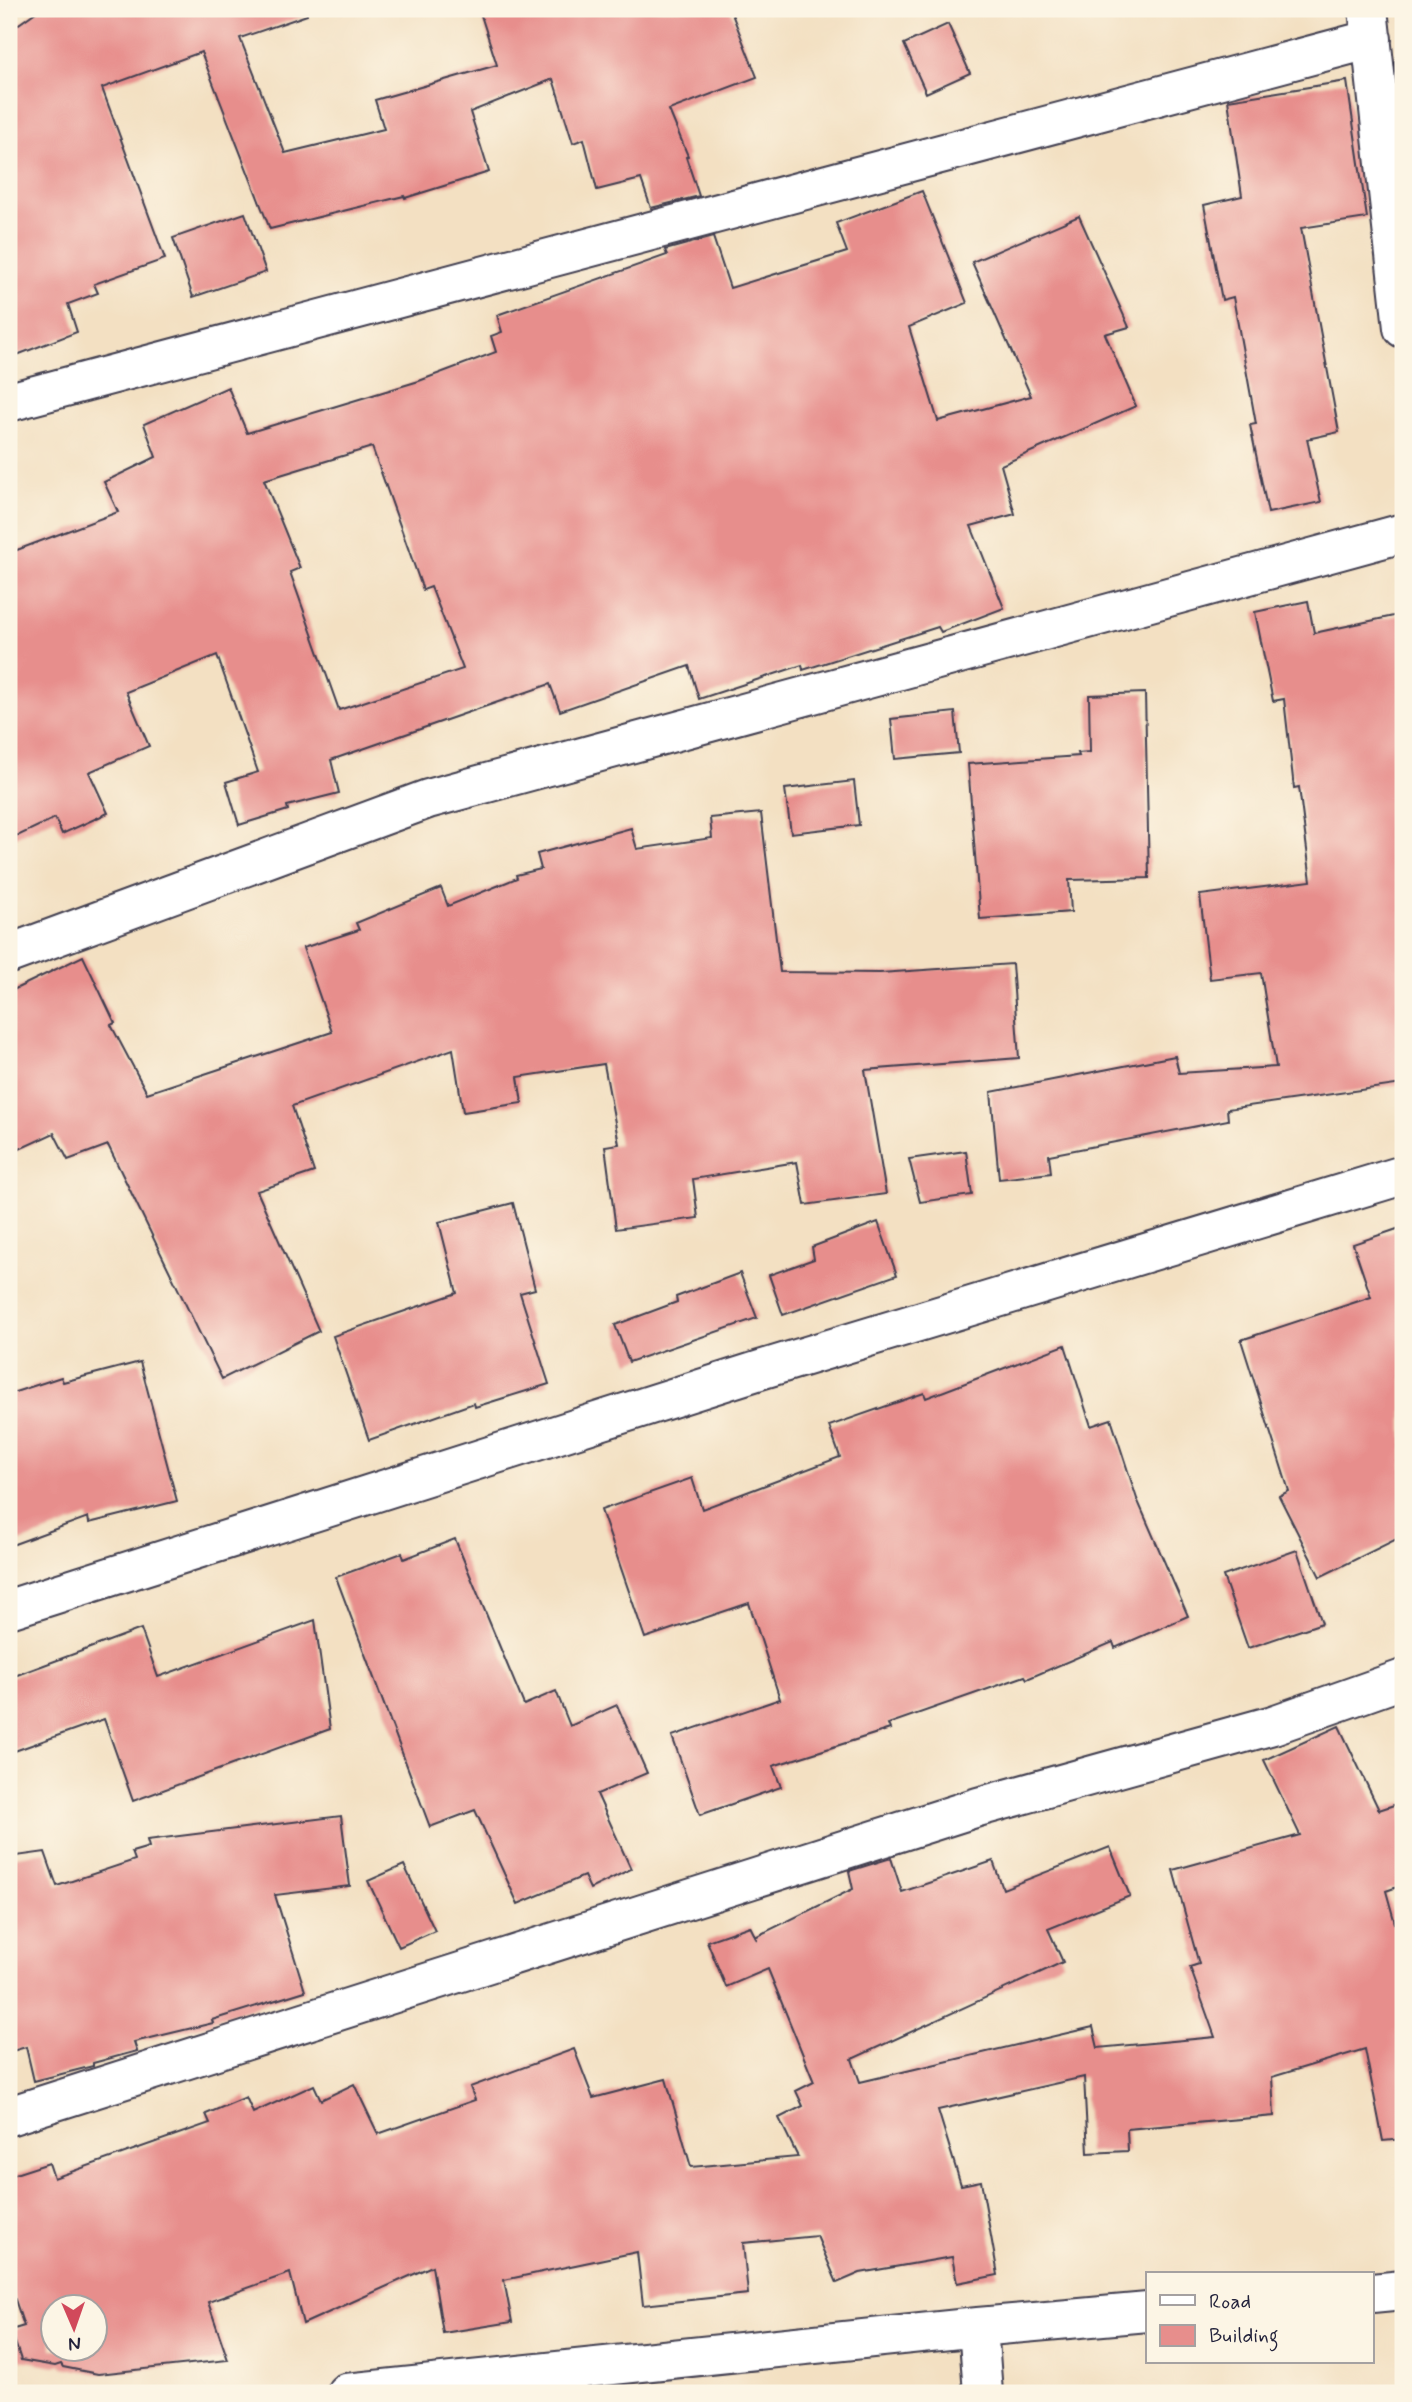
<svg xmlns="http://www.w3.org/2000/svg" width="1412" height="2402" font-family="Mynerve,sans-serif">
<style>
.building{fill:#e78e8c;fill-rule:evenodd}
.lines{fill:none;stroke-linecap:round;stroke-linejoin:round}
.minor-casing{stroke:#413e4f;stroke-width:42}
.minor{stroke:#fff;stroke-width:38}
</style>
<rect width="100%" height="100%" fill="#fcf5e5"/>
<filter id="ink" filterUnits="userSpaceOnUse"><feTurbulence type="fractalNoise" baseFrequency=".0143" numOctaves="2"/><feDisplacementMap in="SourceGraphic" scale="14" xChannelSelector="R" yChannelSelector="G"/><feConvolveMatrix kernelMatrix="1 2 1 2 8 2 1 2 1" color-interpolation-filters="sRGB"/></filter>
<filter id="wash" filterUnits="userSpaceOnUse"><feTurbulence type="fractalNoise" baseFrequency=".00686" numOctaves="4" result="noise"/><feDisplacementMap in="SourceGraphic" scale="28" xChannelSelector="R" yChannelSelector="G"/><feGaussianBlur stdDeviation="1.57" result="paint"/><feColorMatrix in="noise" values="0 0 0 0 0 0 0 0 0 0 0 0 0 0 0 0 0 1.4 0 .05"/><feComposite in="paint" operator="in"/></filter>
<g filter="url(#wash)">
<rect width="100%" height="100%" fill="#f3e0c2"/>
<g id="blocks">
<!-- building -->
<path class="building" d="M40,9H306L307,15L240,38L285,153L384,129L375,100L497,65L479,9H730L757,77L669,110L688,156L686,157L699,196L651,208L641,179L597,190L584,139L573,143L553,79L470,112L489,172L405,198L404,196L270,229L201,52L102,88L165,259L94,284L98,293L68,304L77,332L9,358V31Z
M948,24L970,73L926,93L904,44Z
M1347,81L1367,218L1301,228L1339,432L1307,439L1321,502L1268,513L1250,425L1256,424L1233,297L1222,300L1204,205L1242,196L1228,100Z
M922,191L967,303L909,327L938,421L1031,396L972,262L1079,216L1129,327L1105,334L1136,406L1001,465L1015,514L971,526L1004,608L941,632L938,627L803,670L802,665L699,699L689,666L560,711L550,684L331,760L339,793L287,806L288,810L239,825L226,782L258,772L217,655L126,692L149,746L89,772L108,813L62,834L55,818L9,840V553L118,512L104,482L156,457L144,424L228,387L247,433L419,381L496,352L491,336L502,332L497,315L667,255L665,250L713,237L730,288L847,252L836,223ZM372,447L423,590L431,587L463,669L339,710L290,572L300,568L264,480Z
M245,213L266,272L193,297L173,238Z
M1308,601L1314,633L1403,614V1084L1227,1109L1228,1120L1049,1155L1051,1173L999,1179L991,1092L1175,1056L1179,1073L1276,1067L1261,973L1210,979L1200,895L1311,881L1299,787L1294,788L1284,699L1273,701L1255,612Z
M1145,693L1149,878L1069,880L1071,912L980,919L968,764L1079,756L1078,753L1090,752L1089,695Z
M955,712L959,753L895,759L891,719Z
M854,781L859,825L791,833L785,789Z
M761,813L780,972L880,973L1012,964L1019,1058L865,1070L886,1194L805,1205L797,1162L693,1179L698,1218L616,1229L605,1146L619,1144L604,1064L518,1077L522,1103L463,1112L453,1049L292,1106L314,1172L257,1191L319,1331L222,1379L108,1145L68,1160L54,1133L9,1154V992L83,956L115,1023L111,1025L147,1093L332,1032L303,948L359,930L356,923L441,888L448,906L517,878L516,875L541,869L537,854L631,828L637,849L712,838L710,818Z
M966,1151L972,1195L920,1202L909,1159Z
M513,1203L535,1289L520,1293L549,1384L475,1407L474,1403L369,1440L333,1336L457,1293L439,1222Z
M878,1222L897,1275L783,1315L769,1275L814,1259L812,1247Z
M1403,1227V1536L1320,1577L1279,1496L1289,1491L1241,1340L1371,1297L1353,1244Z
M740,1273L757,1318L629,1362L615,1325L677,1302L676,1297Z
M1065,1345L1091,1426L1111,1419L1137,1499L1188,1616L1115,1648L1113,1642L1027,1679L1025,1676L888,1724L890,1729L773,1766L781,1787L700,1815L672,1736L780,1699L749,1603L645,1638L601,1510L692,1478L702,1509L840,1457L829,1426L924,1393L926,1398Z
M140,1362L177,1501L89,1523L88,1517L9,1546V1394L61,1377L63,1382Z
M455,1539L524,1705L556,1691L570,1726L617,1705L647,1773L597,1794L631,1869L590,1889L584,1876L518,1904L475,1810L430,1827L336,1577L402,1553L404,1559Z
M1297,1550L1322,1623L1248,1648L1223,1576Z
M315,1620L330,1729L133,1801L104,1719L9,1753V1678L141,1629L158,1677Z
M1339,1726L1379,1810L1403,1802V1885L1386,1891L1403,1952V2139L1383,2141L1365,2049L1272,2077L1274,2116L1127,2129L1128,2151L1088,2153L1084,2077L938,2110L961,2185L981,2181L998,2275L957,2283L952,2257L860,2273L837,2283L817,2236L743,2243L748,2294L643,2305L637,2252L504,2280L512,2322L443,2333L432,2266L303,2324L290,2273L208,2302L228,2360L98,2374L63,2367L61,2364L55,2366L21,2360L11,2330L24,2326L9,2282V2176L49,2163L54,2178L210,2123L206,2114L246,2097L253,2113L314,2085L321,2100L354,2084L378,2134L475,2100L470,2087L574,2049L593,2098L666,2079L691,2167L798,2157L779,2118L803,2106L796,2091L814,2082L768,1969L726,1987L707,1941L750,1926L757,1940L755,1937L853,1889L849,1871L891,1858L902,1892L993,1861L1003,1889L1110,1847L1130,1896L1048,1929L1063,1962L852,2059L860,2082L1093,2027L1098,2048L1215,2037L1190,1967L1199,1964L1173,1870L1300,1835L1264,1760ZM52,2307H94V2349H52Z
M341,1816L350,1886L275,1895L305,1991L212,2020L213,2023L134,2042L137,2051L93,2063V2066L34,2081L26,2047L9,2052V1857L45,1852L57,1886L135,1860L132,1852L149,1847L147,1840Z
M404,1865L435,1931L399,1947L368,1881Z"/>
</g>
</g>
<g filter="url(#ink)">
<use href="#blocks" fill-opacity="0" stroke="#413e4f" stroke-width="2"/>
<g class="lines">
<!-- minor casing -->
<g class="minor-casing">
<path id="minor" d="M1368,9L1403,328
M9,402L1372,39
M9,954L428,799L1403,533
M9,1609L760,1370L1403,1175
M9,2116L978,1807L1273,1725L1403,1679
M1372,2293L1403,2290
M978,2327L983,2393
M346,2393L978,2327L1148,2312"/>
</g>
<!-- minor -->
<use href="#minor" class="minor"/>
</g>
</g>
<!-- margin -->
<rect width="1412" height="2402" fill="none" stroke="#fcf5e5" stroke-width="35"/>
<!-- legend -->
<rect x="1146" y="2272" width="228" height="91" fill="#fcf5e5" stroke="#a5a1a1" stroke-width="2"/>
<rect x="1160" y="2295" width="35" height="10" fill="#ffffff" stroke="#a5a1a1" stroke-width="2"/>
<text x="1209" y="2308" font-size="21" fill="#22223b">Road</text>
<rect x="1160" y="2325" width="35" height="21" fill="#e78e8c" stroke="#a5a1a1" stroke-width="2"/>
<text x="1209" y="2342" font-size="21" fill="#22223b">Building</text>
<!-- north arrow -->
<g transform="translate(74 2328) rotate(178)"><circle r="33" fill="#fcf5e5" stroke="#a5a1a1" stroke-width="2"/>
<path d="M0-5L12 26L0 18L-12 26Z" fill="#d1495b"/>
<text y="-10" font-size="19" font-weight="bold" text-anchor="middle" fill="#22223b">N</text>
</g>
</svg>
